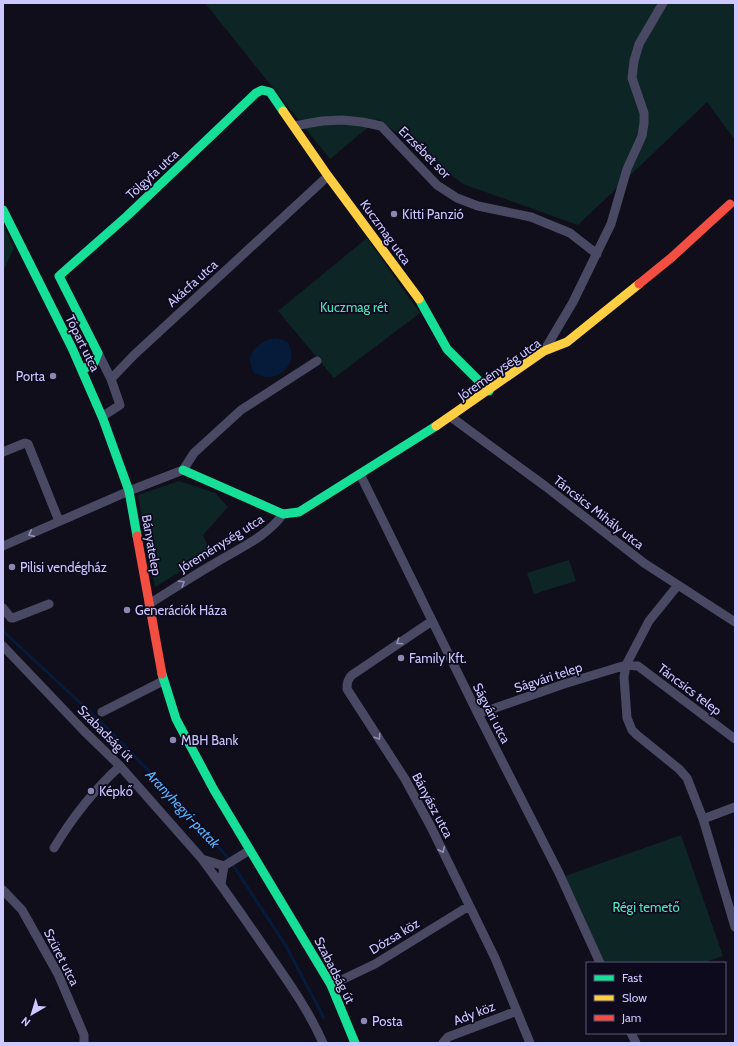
<svg xmlns="http://www.w3.org/2000/svg" width="738" height="1046" font-family="Cabin,sans-serif">
<style>
.green{fill:#0d2525}
.water{fill:#061a3a}
.lines{fill:none;stroke-linecap:round;stroke-linejoin:round}
.stream{stroke:#061a3a;stroke-width:3}
.street{stroke:#4a4964;stroke-width:9}
.fast{stroke:#16e098;stroke-width:9}
.slow{stroke:#ffcf43;stroke-width:9}
.jam{stroke:#f24e42;stroke-width:9}
.oneway{stroke:#928fb9}
.poi-dot{fill:#8b87af;stroke:#0d0a1e;stroke-width:1.5}
.labels{text-anchor:middle;stroke-width:3.5;stroke-linejoin:round;paint-order:stroke}
.street-label{font-size:13px;fill:#cdc8ff;stroke:#0d0a1e}
.poi-label{font-size:13px;fill:#cdc8ff;stroke:#0d0a1e;text-anchor:start}
.park-label{font-size:13px;fill:#4be8bd;stroke:#0d0a1e}
.water-label{font-size:14px;font-style:italic;fill:#56b5ff;stroke:#0d0a1e}
</style>
<rect width="100%" height="100%" fill="#100e1a"/>
<!-- green -->
<path class="green" d="M205,3H735V140L707,102L578,225L463,184L378,119L330,159Z
M3,224L14,248L3,271Z
M367,238L420,313L334,378L278,311Z
M179,481L215,493L228,507L203,535L211,553L155,587L138,495Z
M569,560L576,581L534,594L527,573Z
M681,835L723,956L703,963H604L565,876Z"/>
<!-- water -->
<path class="water" d="M275,338C279,339 285,340 287,342C290,344 290,348 291,351C294,364 282,377 269,377C264,377 259,375 254,373C252,369 250,365 250,360C250,349 265,339 275,338Z"/>
<g class="lines">
<!-- stream -->
<path class="stream" d="M3,631L105,726L182,805L229,859L286,946L324,1018"/>
<!-- street -->
<path class="street" d="M294,126L322,121L342,120L362,122L381,126L437,185L457,198L478,206L531,217L570,233L597,254
M544,351L573,302L611,224L627,169L642,136L644,123V113L632,78L634,61L639,44L663,3
M98,353L111,379
M103,416L120,405L111,379L134,355L328,176
M451,417L545,486L644,563L735,622
M3,452L25,443L28,444L59,521
M360,474L478,714L559,873L600,963
M3,546L129,491L183,470L194,453L241,410L317,361
M678,585L649,621L626,665L624,677L627,718L632,730L637,735L679,769L687,778L703,819L735,927
M149,604C170,591 191,577 212,565C237,549 266,538 283,514
M3,608L11,618H13L49,604
M432,621L352,675C348,679 347,682 347,689L405,779L431,827L495,958L530,1043
M3,646L84,731L120,766L202,859L224,866
M102,712L163,681
M478,714L564,684L626,665L638,666L735,739
M703,819L735,807
M54,848C72,818 94,790 120,766
M202,859C225,890 247,922 269,954C289,983 309,1011 323,1043
M221,884L224,866L250,850
M3,890L22,910L58,974L84,1035V1043
M331,985L375,964L469,906
M631,1033L636,1043
M443,1043L448,1037L517,1011"/>
<!-- fast -->
<path class="fast" d="M3,210L72,348L103,419L129,491L137,536
M419,299L447,349L489,391
M82,370L94,363L98,353L59,276L127,216L256,93L262,90L270,92L283,111
M183,470L283,514L299,512L436,426
M162,674L176,719L214,790L331,985L355,1043"/>
<!-- slow -->
<path class="slow" d="M283,111L328,176L419,299
M436,426L544,351L567,342L639,284"/>
<!-- jam -->
<path class="jam" d="M639,284L671,258L730,204
M137,536L162,674"/>
</g>
<!-- one-way arrows -->
<defs><path id="oneway-chevron" d="M-2-3.5L2.5 0L-2 3.5" fill="none" stroke-width="1.6" stroke-linecap="round" stroke-linejoin="round"/></defs>
<g class="oneway">
<use href="#oneway-chevron" transform="translate(31 534) rotate(156)"/>
<use href="#oneway-chevron" transform="translate(182 583) rotate(-32)"/>
<use href="#oneway-chevron" transform="translate(399 642) rotate(146)"/>
<use href="#oneway-chevron" transform="translate(378 737) rotate(57)"/>
<use href="#oneway-chevron" transform="translate(442 850) rotate(65)"/>
</g>
<!-- markers -->
<g class="poi-dot">
<circle cx="394" cy="214" r="4"/>
<circle cx="53" cy="376" r="4"/>
<circle cx="12" cy="567" r="4"/>
<circle cx="127" cy="610" r="4"/>
<circle cx="401" cy="658" r="4"/>
<circle cx="173" cy="740" r="4"/>
<circle cx="91" cy="791" r="4"/>
<circle cx="364" cy="1021" r="4"/>
</g>
<g class="labels">
<!-- street labels -->
<g class="street-label">
<text transform="translate(425 152) rotate(45)" y="5">Erzsébet sor</text>
<text transform="translate(152 174) rotate(-43)" y="5">Tölgyfa utca</text>
<text transform="translate(386 232) rotate(54)" y="5">Kuczmag utca</text>
<text transform="translate(192 283) rotate(-42)" y="5">Akácfa utca</text>
<text transform="translate(83 343) rotate(64)" y="5">Tópart utca</text>
<text transform="translate(499 369) rotate(-35)" y="5">Jóreménység utca</text>
<text transform="translate(599 512) rotate(38)" y="5">Táncsics Mihály utca</text>
<text transform="translate(221 543) rotate(-32)" y="5">Jóreménység utca</text>
<text transform="translate(152 545) rotate(80)" y="5">Bányatelep</text>
<text transform="translate(548 677) rotate(-18)" y="5">Ságvári telep</text>
<text transform="translate(690 689) rotate(37)" y="5">Táncsics telep</text>
<text transform="translate(492 713) rotate(63)" y="5">Ságvári utca</text>
<text transform="translate(106 733) rotate(45)" y="5">Szabadság út</text>
<text transform="translate(433 805) rotate(62)" y="5">Bányász utca</text>
<text transform="translate(394 936) rotate(-31)" y="5">Dózsa köz</text>
<text transform="translate(62 957) rotate(63)" y="5">Szüret utca</text>
<text transform="translate(335 970) rotate(63)" y="5">Szabadság út</text>
<text transform="translate(474 1013) rotate(-21)" y="5">Ady köz</text>
</g>
<!-- poi labels -->
<g class="poi-label">
<text x="402" y="219">Kitti Panzió</text>
<text x="45" y="381" text-anchor="end">Porta</text>
<text x="20" y="572">Pilisi vendégház</text>
<text x="135" y="615">Generációk Háza</text>
<text x="409" y="663">Family Kft.</text>
<text x="181" y="745">MBH Bank</text>
<text x="99" y="796">Képkő</text>
<text x="372" y="1026">Posta</text>
</g>
<!-- park labels -->
<g class="park-label">
<text x="354" y="312">Kuczmag rét</text>
<text x="646" y="912">Régi temető</text>
</g>
<!-- water labels -->
<g class="water-label">
<text transform="translate(183 809) rotate(47)" y="5">Aranyhegyi-patak</text>
</g>
</g>
<!-- border -->
<rect width="738" height="1046" fill="none" stroke="#cdc8ff" stroke-width="8"/>
<!-- legend -->
<rect x="586" y="962" width="140" height="72" fill="#0d0a1e" stroke="#5a5678"/>
<rect x="594" y="975" width="20" height="6" fill="#16e098" stroke="#5a5678"/>
<text x="622" y="982" font-size="12" fill="#cdc8ff">Fast</text>
<rect x="594" y="995" width="20" height="6" fill="#ffcf43" stroke="#5a5678"/>
<text x="622" y="1002" font-size="12" fill="#cdc8ff">Slow</text>
<rect x="594" y="1015" width="20" height="6" fill="#f24e42" stroke="#5a5678"/>
<text x="622" y="1022" font-size="12" fill="#cdc8ff">Jam</text>
<!-- north arrow -->
<g transform="translate(32 1014) rotate(218)" stroke="#0d0a1e" stroke-width="3" paint-order="stroke">
<path d="M0-3L7 15L0 10L-7 15Z" fill="#cdc8ff"/>
<text y="-6" font-size="11" font-weight="bold" text-anchor="middle" fill="#cdc8ff">N</text>
</g>
</svg>
